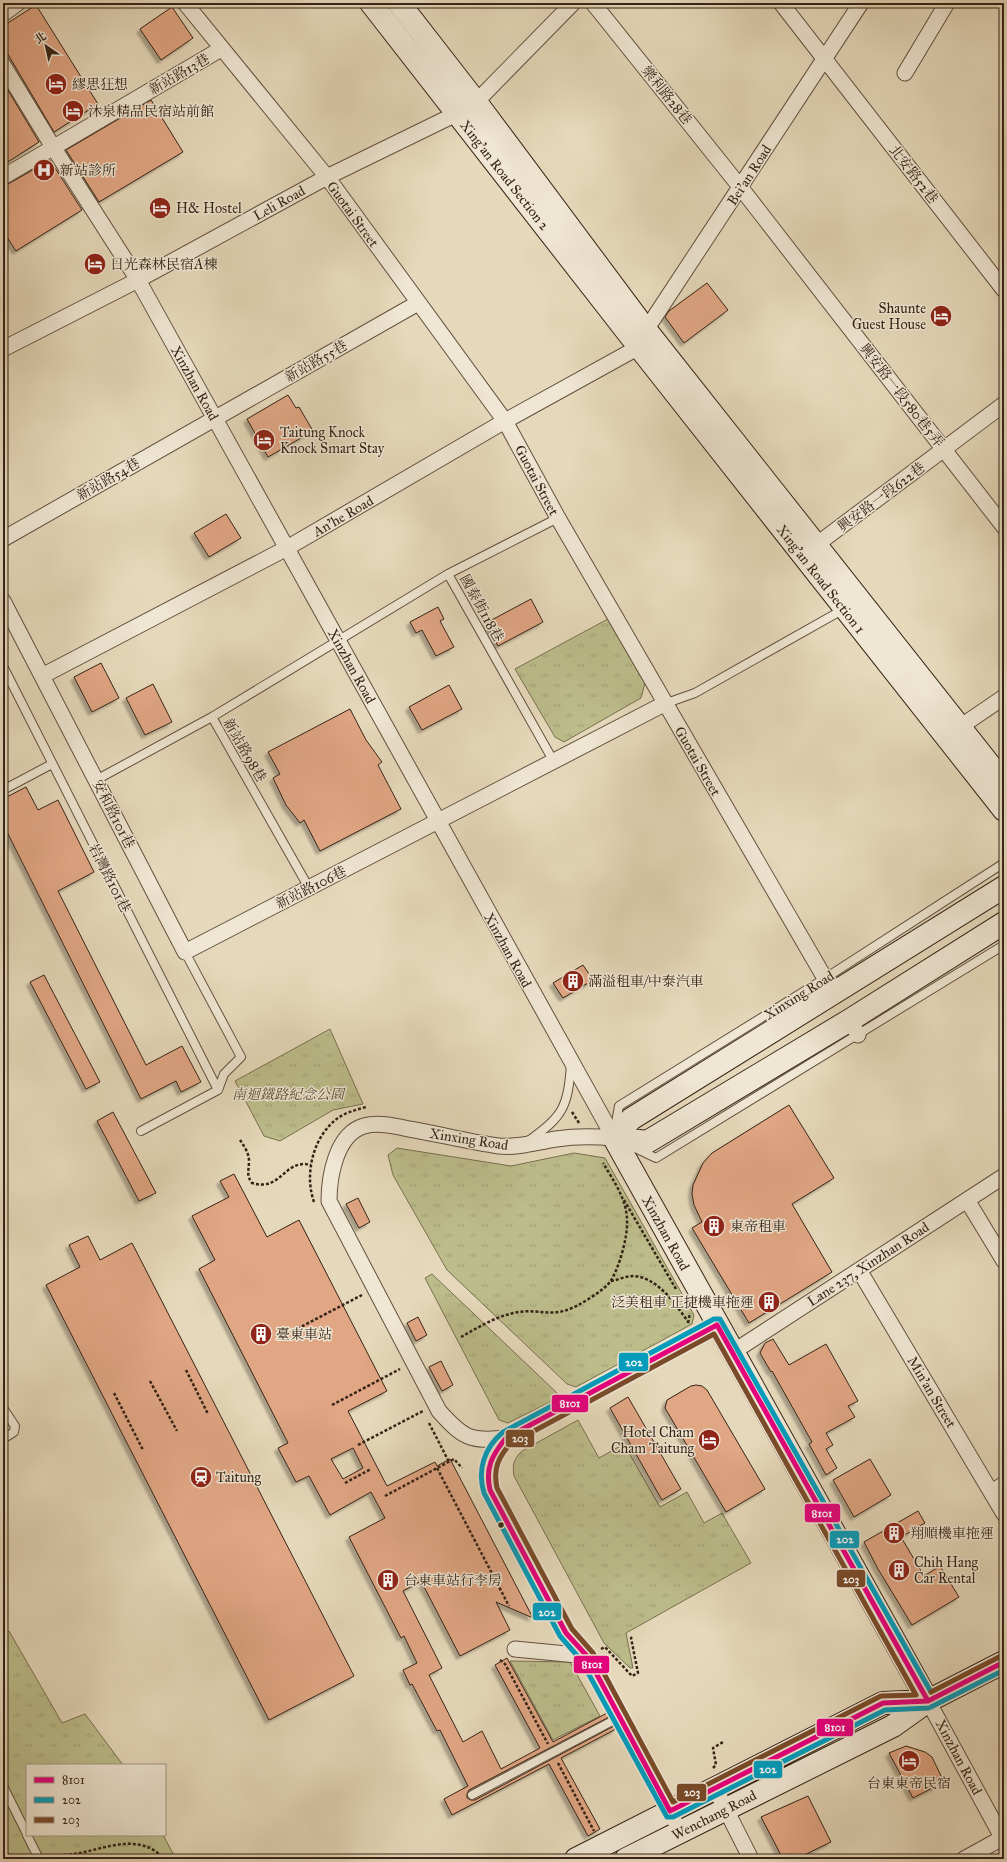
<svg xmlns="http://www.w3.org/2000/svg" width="1007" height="1862" font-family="'IM FELL Great Primer','Noto Serif TC',serif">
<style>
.grass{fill:url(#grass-tufts);stroke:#787050}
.building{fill:#e1a684;stroke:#352316;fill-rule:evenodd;filter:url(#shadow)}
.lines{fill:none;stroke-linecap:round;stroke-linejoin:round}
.lane-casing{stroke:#61503f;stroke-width:10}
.street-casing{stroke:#61503f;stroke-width:17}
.secondary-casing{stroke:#352316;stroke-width:24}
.path{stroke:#352316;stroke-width:2.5;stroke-dasharray:3 2;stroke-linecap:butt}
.lane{stroke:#efe6d3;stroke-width:8}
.street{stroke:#efe6d3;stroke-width:15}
.secondary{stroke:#efe6d3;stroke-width:22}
.bus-1-casing{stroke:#efe6d3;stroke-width:8}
.bus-2-casing{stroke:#efe6d3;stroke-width:8}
.bus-3-casing{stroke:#efe6d3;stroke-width:8}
.bus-1{stroke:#e5007d;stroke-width:5}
.bus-2{stroke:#059cbc;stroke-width:5}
.bus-3{stroke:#7a4b2a;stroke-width:5}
.bus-dot{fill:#352316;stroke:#efe6d3;stroke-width:1.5}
.labels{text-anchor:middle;stroke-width:3;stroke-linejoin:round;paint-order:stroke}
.street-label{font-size:14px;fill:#352316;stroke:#efe6d3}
.poi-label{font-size:14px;fill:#352316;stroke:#efe6d3;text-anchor:start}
.park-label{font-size:14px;font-style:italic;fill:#574a33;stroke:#efe6d3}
.line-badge{stroke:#efe6d3;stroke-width:1.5}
.badge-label{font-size:11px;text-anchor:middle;font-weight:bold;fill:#fff}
</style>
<defs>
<pattern id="grass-tufts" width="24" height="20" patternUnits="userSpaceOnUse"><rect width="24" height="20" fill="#bcbd8b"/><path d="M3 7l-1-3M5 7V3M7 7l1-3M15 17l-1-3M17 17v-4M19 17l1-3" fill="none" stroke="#a2a277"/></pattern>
<filter id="shadow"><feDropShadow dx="-3.5" dy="3.5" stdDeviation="1" flood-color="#0004"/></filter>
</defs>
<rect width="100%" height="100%" fill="#e6d9bb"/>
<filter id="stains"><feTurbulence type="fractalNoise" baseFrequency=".005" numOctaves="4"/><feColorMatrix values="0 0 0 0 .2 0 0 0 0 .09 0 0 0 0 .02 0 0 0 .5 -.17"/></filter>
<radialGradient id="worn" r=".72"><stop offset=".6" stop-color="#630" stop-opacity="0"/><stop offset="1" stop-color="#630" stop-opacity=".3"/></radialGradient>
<!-- grass -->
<path class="grass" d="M608,619L645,683L641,698L564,742L555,737L515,669Z
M330,1029L363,1104L333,1110L280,1141L264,1136L235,1081Z
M397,1148L511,1166L574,1153L605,1158L694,1315L692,1324L576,1387L567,1384L447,1270L393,1175L388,1155Z
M432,1274L557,1393L556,1399L508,1423L499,1420L425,1278Z
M578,1420L599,1458L624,1444L660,1507L687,1492L704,1523L722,1513L751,1563L626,1633L633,1668H630L604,1643L514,1476C512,1464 514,1459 522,1451Z
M9,1631L62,1723L85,1714L123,1765H27V1835H163L176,1859H3V1633Z
M510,1661L570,1662L600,1716L553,1740Z"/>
<!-- building -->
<path class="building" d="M36,5L98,104L54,132L3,46V26Z
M172,7L193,38L161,60L140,29Z
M6,87L39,142L3,165V89Z
M151,100L183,152L99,202L66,150Z
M50,160L82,210L16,251L3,231V187Z
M707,283L728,310L684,343L665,317L669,311Z
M288,395L296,408L299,407L313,431L268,457L247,419Z
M226,514L241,538L209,557L194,533Z
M531,599L543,622L498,646L486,623Z
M438,607L444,619L440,621L454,647L436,656L422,630L416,633L410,622Z
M101,663L119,698L92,712L74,677Z
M153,684L172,722L145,735L126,698Z
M449,685L462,709L422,730L409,707Z
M350,709L366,740L382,762L378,765L401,809L320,851L304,820L300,823L286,805L273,778L280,774L268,752Z
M26,787L38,810L58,800L94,872L58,891L146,1065L182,1046L201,1082L181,1092L176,1081L141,1099L3,824V799Z
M583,965L593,980L563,998L553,983Z
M44,975L100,1082L86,1089L30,982Z
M789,1105L834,1178L792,1204L832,1272L749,1323L692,1228L702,1222L694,1205L692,1194L693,1185L703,1163L712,1153Z
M113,1112L156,1193L139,1201L97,1121Z
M234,1174L267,1237L299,1220L387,1391L348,1411L387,1486L435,1462L437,1466L450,1459L533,1618L496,1602L510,1630L460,1656L421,1581L403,1591L442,1668L429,1675L463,1742L482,1731L501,1769L540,1748L495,1665L507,1658L553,1742L607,1713L609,1717L469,1790L467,1794V1798L471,1800H475L614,1726L616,1729L561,1758L600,1829L588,1836L549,1764L452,1815L444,1799L468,1786L440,1730L437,1731L412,1684L410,1685L403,1670L417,1663L404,1636L401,1638L349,1537L385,1518L371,1492L330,1515L309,1476L296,1482L278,1448L288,1443L199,1269L215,1260L192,1216L229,1197L220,1181ZM353,1448L363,1468L343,1479L331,1459Z
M358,1198L370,1222L359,1228L346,1204Z
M88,1236L100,1260L132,1243L354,1676L269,1720L46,1285L80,1267L69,1245Z
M418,1317L427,1335L416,1341L407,1323Z
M773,1339L789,1365L826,1344L858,1401L848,1406L855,1417L826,1433L833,1445L826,1449L837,1468L826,1475L809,1444L812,1442L772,1371L771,1372L760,1353L765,1343Z
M441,1361L453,1385L442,1391L429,1367Z
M696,1385L702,1386L707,1390L765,1489L726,1512L665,1408L667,1400L691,1386Z
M628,1397L681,1489L662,1500L610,1408Z
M870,1459L891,1495L854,1517L833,1480Z
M918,1511L925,1523L901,1537L924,1576L940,1566L959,1597L912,1625L878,1569L864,1542Z
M906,1746L925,1752L932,1757L944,1782L913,1798L889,1753Z
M808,1796L831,1842L796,1859H783L761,1817Z"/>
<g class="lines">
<!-- lane casing -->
<g class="lane-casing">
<path id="lane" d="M3,666L218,1090
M664,704L695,693L844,609
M212,717L448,574
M554,762L448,574L558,518
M96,780L212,717L309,888
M3,790L52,764
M615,1128L619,1106L824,979L1004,863
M141,1131L218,1090L224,1074L241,1057L185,952
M528,1141C563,1117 568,1107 571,1064
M637,1149L656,1158L1004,945
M3,1408L15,1426L14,1432L3,1439
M3,1786L27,1834
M472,1795L620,1717
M27,1835L39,1859"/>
</g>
<!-- street casing -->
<g class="street-casing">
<path id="street" d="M185,3L327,177L505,421L558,518L834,994
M593,3L741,188L1004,527
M781,3L1004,290
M3,14L18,3
M3,65L53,147L138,280L614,1138
M905,73L947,3
M3,177L221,49
M3,349L138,280L327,177L456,114L476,102L573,3
M3,539L418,303
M816,545L1004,404
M3,601L185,952L664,704
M42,676L287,548L505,421L639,347L646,330L861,3
M960,727L1004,697
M850,1020L858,1035
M967,1200L1004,1261
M859,1270L1004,1514
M733,1352L1004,1176
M506,1438C470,1442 463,1438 439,1411L329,1201C329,1177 336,1134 364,1126C378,1122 395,1126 409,1129C439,1134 469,1142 499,1146C518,1148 537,1142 556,1139C575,1136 594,1136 614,1138
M992,1492L1004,1484
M515,1649L587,1656
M928,1701L1004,1841
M715,1788L751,1859
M674,1820L587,1656L574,1643L566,1633L490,1490C484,1467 490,1456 506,1438L717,1325
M964,1859L1004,1837"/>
</g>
<!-- secondary casing -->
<g class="secondary-casing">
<path id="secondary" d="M371,3L639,347L1004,810
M399,3L476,102L646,330L1004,783
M614,1138L928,1701
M614,1138L631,1119L1004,887
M614,1138L647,1142L850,1020L1004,923
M576,1859L883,1703L928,1701
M626,1859L893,1726L928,1701L1004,1662"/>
</g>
<!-- path -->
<path class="path" d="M572,1112L579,1123
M240,1140C244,1146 249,1153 249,1161C249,1171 246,1175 252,1183C282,1192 284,1158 311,1165
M624,1200L676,1289
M314,1202C304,1174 313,1136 338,1118C346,1112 356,1110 366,1107
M611,1281C618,1280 626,1276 633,1276C658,1277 676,1305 689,1323
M688,1323L690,1313
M293,1331L362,1295
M461,1337C479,1327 498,1315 519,1312C535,1309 550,1316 567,1310C579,1306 603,1291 610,1282C619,1269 628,1236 627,1221C627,1199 613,1180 603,1163
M186,1370L208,1414
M150,1381L177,1431
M114,1393L143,1450
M332,1405L400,1369
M429,1423L449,1462
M358,1445L423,1411
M437,1468L509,1606
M345,1483L371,1469
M385,1496L454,1459L462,1468
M601,1649L605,1647L632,1676L638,1673L631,1638L634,1636
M500,1660L505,1664L548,1744
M558,1763L594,1831
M713,1768L716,1765L713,1748L723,1742
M3,1845L11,1859
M80,1853L84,1859
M49,1857C60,1855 70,1855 80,1853C109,1847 141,1833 164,1859"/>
<!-- lane -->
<use href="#lane" class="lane"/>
<!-- street -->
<use href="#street" class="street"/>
<!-- secondary -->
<use href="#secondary" class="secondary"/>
<!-- bus-1 casing -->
<g class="bus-1-casing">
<path id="bus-1" d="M717,1325L928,1701
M670,1811L587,1656L566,1633L490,1490C485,1468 492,1455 506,1438L717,1325
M670,1811L883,1703L928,1701L1004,1662"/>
</g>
<!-- bus-2 casing -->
<g class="bus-2-casing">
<path id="bus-2" d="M931,1707L1004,1670
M929,1708L885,1710L673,1817H667L581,1660L560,1636L484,1493C477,1470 484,1448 503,1432L714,1319H720L931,1692"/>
</g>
<!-- bus-3 casing -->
<g class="bus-3-casing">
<path id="bus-3" d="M714,1334L916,1695L881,1696L673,1802L593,1653L572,1629L497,1488C493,1469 498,1458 510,1444Z
M931,1692L1001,1656"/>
</g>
<!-- bus-1 -->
<use href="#bus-1" class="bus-1"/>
<!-- bus-2 -->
<use href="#bus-2" class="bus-2"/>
<!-- bus-3 -->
<use href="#bus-3" class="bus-3"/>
</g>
<!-- icons -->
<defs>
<g id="hotel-disc" transform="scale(1.15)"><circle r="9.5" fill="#8f2418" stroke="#efe6d3"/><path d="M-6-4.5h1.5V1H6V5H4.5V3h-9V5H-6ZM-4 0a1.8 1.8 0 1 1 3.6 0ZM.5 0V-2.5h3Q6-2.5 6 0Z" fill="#fff"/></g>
<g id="hospital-disc" transform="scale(1.15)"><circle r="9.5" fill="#8f2418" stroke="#efe6d3"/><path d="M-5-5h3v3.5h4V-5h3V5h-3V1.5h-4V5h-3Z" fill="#fff"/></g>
<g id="building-disc" transform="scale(1.15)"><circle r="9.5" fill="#8f2418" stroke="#efe6d3"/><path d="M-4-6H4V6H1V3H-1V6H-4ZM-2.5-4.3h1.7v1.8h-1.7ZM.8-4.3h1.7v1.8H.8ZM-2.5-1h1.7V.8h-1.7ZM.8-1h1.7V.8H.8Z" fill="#fff"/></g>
<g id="station-disc" transform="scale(1.15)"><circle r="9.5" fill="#8f2418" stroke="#efe6d3"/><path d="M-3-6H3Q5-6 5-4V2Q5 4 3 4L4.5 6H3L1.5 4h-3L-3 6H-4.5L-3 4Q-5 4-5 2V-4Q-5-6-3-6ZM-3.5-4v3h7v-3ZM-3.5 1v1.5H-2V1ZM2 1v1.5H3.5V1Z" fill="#fff"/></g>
</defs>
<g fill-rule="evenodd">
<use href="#hotel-disc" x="56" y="84"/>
<use href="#hotel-disc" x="73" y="111"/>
<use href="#hospital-disc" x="44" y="170"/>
<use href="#hotel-disc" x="160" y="208"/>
<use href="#hotel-disc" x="95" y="264"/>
<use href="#hotel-disc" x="941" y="316"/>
<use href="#hotel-disc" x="264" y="440"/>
<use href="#building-disc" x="573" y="981"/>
<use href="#building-disc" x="714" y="1226"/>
<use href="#building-disc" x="769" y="1302"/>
<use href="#building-disc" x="261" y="1334"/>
<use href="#hotel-disc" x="709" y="1440"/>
<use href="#station-disc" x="201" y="1477"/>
<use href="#building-disc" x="894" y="1533"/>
<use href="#building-disc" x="899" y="1570"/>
<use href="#building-disc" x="388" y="1580"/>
<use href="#hotel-disc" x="909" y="1761"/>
</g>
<!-- markers -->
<circle class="bus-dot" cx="501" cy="1525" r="3.5"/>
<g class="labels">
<!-- street labels -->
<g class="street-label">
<text transform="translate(179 74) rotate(-30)" y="5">新站路13巷</text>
<text transform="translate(667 95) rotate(51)" y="5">樂利路28巷</text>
<text transform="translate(914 174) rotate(52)" y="5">北安路52巷</text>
<text transform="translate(505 175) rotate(52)" y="5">Xing’an Road Section 2</text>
<text transform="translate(749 175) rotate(-57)" y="5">Bei'an Road</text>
<text transform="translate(279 203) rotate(-29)" y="5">Leli Road</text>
<text transform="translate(353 214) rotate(54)" y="5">Guotai Street</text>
<text transform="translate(316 361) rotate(-30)" y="5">新站路55巷</text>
<text transform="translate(195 383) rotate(61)" y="5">Xinzhan Road</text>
<text transform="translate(902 395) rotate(52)" y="5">興安路一段580巷5弄</text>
<text transform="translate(108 479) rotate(-30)" y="5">新站路54巷</text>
<text transform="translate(537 480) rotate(62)" y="5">Guotai Street</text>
<text transform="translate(881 497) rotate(-37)" y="5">興安路一段622巷</text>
<text transform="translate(343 516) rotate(-30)" y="5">An'he Road</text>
<text transform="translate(821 579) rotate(52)" y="5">Xing’an Road Section 1</text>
<text transform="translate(482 608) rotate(61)" y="5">國泰街118巷</text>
<text transform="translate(352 666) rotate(61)" y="5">Xinzhan Road</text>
<text transform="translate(245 750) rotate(60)" y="5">新站路98巷</text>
<text transform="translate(698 761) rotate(60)" y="5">Guotai Street</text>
<text transform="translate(114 814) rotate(63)" y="5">安和路101巷</text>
<text transform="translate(110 878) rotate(63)" y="5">岩灣路101巷</text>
<text transform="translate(311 887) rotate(-27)" y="5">新站路106巷</text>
<text transform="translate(508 950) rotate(61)" y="5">Xinzhan Road</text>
<text transform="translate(799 995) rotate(-32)" y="5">Xinxing Road</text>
<text transform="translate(469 1139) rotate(9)" y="5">Xinxing Road</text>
<text transform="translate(666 1233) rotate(61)" y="5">Xinzhan Road</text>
<text transform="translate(868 1264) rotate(-33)" y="5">Lane 237, Xinzhan Road</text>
<text transform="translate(932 1392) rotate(59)" y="5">Min'an Street</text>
<text transform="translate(959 1757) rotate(62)" y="5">Xinzhan Road</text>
<text transform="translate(714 1815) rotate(-27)" y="5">Wenchang Road</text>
</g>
<!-- poi labels -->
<g class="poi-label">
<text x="72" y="89">繆思狂想</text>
<text x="88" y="116">沐泉精品民宿站前館</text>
<text x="60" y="175">新站診所</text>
<text x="176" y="213">H&amp; Hostel</text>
<text x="110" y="269">日光森林民宿A棟</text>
<text x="926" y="313" text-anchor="end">Shaunte<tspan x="926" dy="16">Guest House</tspan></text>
<text x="280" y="437">Taitung Knock<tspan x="280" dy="16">Knock Smart Stay</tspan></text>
<text x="588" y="986">滿溢租車/中泰汽車</text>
<text x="730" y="1231">東帝租車</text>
<text x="754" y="1307" text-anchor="end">泛美租車 正捷機車拖運</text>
<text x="276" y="1339">臺東車站</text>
<text x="694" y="1437" text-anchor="end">Hotel Cham<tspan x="694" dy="16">Cham Taitung</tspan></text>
<text x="216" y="1482">Taitung</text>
<text x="910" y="1538">翔順機車拖運</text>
<text x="914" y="1567">Chih Hang<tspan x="914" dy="16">Car Rental</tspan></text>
<text x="404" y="1585">台東車站行李房</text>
<text x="909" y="1788" text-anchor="middle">台東東帝民宿</text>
</g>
<!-- park labels -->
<g class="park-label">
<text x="288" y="1099">南迴鐵路紀念公園</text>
</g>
</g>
<g class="line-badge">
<rect x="618" y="1352" width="31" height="20" rx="4" fill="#059cbc"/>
<rect x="551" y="1394" width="38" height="19" rx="4" fill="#e5007d"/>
<rect x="505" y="1429" width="30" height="19" rx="4" fill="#7a4b2a"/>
<rect x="804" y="1503" width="37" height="20" rx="4" fill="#e5007d"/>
<rect x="829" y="1530" width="31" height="19" rx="4" fill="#059cbc"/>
<rect x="836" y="1569" width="30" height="19" rx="4" fill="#7a4b2a"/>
<rect x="532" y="1602" width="30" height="19" rx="4" fill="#059cbc"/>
<rect x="573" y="1655" width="37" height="19" rx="4" fill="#e5007d"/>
<rect x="816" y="1718" width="38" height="19" rx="4" fill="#e5007d"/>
<rect x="753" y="1760" width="30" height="19" rx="4" fill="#059cbc"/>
<rect x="676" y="1783" width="31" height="19" rx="4" fill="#7a4b2a"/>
</g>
<g class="badge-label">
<text x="634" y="1366">202</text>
<text x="570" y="1407">8101</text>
<text x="520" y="1442">203</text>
<text x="822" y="1517">8101</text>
<text x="845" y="1543">202</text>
<text x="851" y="1583">203</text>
<text x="547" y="1616">202</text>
<text x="592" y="1668">8101</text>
<text x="835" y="1731">8101</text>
<text x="768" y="1773">202</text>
<text x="692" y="1796">203</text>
</g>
<!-- margin -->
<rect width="1007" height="1862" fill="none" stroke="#e6d9bb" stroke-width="16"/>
<rect x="4" y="4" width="999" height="1854" fill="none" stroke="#352316" stroke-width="2"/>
<rect x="8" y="8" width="991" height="1846" fill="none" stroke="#352316"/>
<!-- legend -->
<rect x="26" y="1764" width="140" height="72" fill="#efe6d3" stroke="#a59887"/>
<rect x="34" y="1777" width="20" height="6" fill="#e5007d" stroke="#a59887"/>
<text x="62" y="1784" font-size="12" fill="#352316">8101</text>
<rect x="34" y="1797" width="20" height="6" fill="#059cbc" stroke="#a59887"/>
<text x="62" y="1804" font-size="12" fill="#352316">202</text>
<rect x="34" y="1817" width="20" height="6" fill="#7a4b2a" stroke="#a59887"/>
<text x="62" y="1824" font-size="12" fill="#352316">203</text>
<!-- north arrow -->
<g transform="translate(46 46) rotate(326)" stroke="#efe6d3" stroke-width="3" paint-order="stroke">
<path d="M0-3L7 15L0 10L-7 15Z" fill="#352316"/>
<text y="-6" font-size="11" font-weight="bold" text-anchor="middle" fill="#352316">北</text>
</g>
<rect width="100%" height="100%" filter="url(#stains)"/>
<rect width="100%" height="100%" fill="url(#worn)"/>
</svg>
